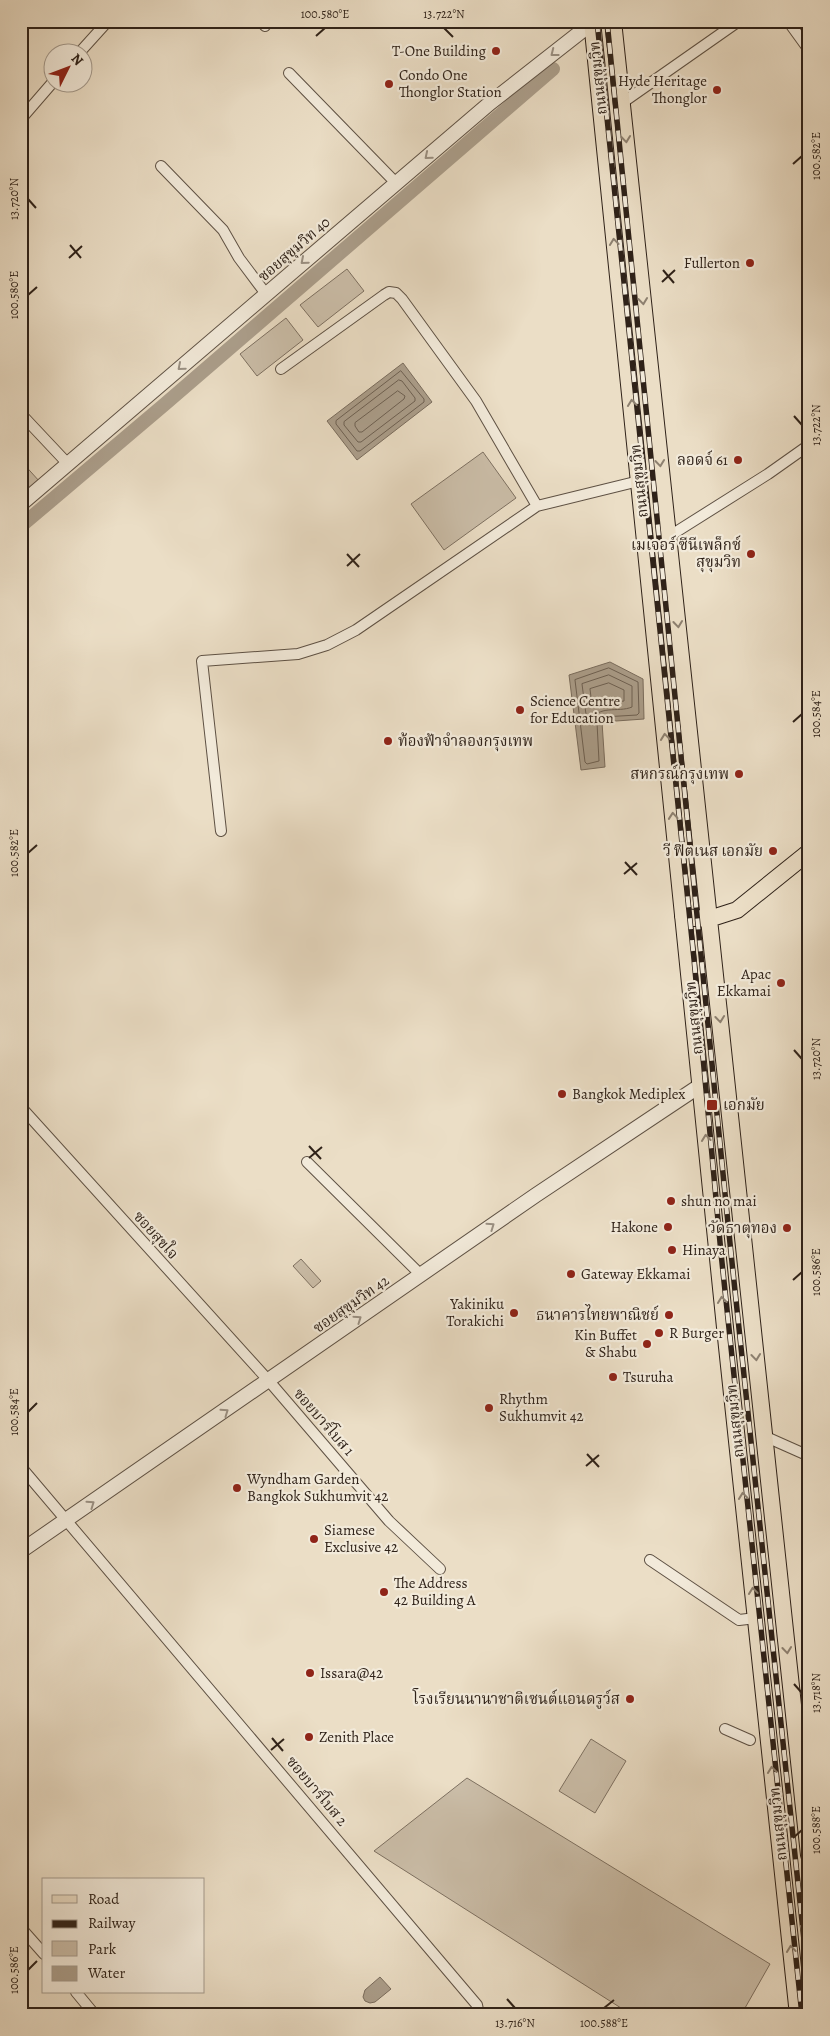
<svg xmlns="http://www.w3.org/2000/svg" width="830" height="2036" font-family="Alegreya,'Noto Serif Thai',serif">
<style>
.green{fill:#cbbea9;stroke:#7d7061}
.water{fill:#ab9e8b;stroke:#796c5d}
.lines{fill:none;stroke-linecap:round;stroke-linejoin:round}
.shore{stroke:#6d6052;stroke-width:1}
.canal{stroke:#ab9e8b;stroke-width:14}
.minor-casing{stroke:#5e5144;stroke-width:12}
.tertiary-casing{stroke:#5e5144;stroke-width:16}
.primary-casing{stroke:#2f2219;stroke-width:18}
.minor{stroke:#f2eada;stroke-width:10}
.tertiary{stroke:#f2eada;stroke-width:14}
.primary{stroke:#ebdec6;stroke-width:16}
.rail-casing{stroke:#2f2219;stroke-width:5.5}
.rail{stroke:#f2eada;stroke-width:4;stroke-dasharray:11;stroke-linecap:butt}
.oneway{stroke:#9a9083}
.oneway2{stroke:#8d8070}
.ticks{fill:none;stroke:#2f2219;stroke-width:2}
.poi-dot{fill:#8f2418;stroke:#f2eada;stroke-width:2}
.labels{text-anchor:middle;stroke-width:4.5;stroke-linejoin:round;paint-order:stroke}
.poi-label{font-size:15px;fill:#2f2219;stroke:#f2eada;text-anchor:start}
.street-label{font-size:15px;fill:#2f2219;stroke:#f2eada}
.neatline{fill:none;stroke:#2f2219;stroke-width:2}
.ticks-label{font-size:12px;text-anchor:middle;fill:#2f2219}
</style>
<rect width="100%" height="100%" fill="#ebdec6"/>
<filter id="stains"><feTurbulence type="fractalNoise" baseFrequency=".004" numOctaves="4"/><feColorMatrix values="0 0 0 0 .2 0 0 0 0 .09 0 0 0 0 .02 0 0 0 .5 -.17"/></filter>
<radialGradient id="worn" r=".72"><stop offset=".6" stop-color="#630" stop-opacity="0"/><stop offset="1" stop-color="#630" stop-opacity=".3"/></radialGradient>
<!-- green -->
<path class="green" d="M347,269L364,291L318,327L300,305Z
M286,318L303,340L257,376L240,354Z
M483,452L516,498L444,550L411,504Z
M21,461L40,482L21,498Z
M301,1259L321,1281L313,1288L293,1266Z
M591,1739L626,1761L595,1813L559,1791Z
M467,1778L770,1964L741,2015H632L374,1851Z"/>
<!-- water -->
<path class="water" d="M403,363L432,402L357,460L327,421Z
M610,662L643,679L644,719L602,722L605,767L581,770L569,675Z
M380,1977L391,1989L375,2002L370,2003L365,2001L363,1997L365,1990Z"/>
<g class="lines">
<!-- shore -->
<path class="shore" d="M401,371L424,399V402L360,451H357L336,424V421Z
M399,380L402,381L415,398V401L361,442H358L344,425V422Z
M398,391L405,396L404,399L362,432H359L355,426V423Z
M609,668L638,682L639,713L637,715L603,717L599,719L597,723L599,761L587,764L585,762L575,680Z
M609,675L632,686V707C618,713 598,704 590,722H587L582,684Z
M609,683L624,690V701L592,705L590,689Z"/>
<!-- canal -->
<path class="canal" d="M21,526L165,404L553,69"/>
<!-- minor casing -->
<g class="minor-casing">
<path id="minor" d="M261,21L265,26
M788,21L809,50
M80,52L108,21
M289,73L396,183
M622,103L739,21
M21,119L53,82
M161,166L223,230L239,258L266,294
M281,369L384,295L389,292L396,293L402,299L476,401L537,506
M21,414L68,464
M668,537L768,474L809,445
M221,831L202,661L298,654L327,645L356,630L537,506L639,481
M21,1107L269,1381L389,1521L440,1569
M307,1162L421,1275
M764,1436L809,1456
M21,1467L477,2005L478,2010L475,2015
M650,1560L739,1620L756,1618
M725,1729L750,1740
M21,1928L44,1954
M76,1992L95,2015"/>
</g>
<!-- tertiary casing -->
<g class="tertiary-casing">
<path id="tertiary" d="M21,504L490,103L592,23
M21,1551L536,1195L701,1085"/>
</g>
<!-- primary casing -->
<g class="primary-casing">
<path id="primary" d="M592,21L727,1347L798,2015
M613,21L809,1855
M683,917L709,919L737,910L809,852"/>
</g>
<!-- minor -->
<use href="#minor" class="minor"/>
<!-- tertiary -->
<use href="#tertiary" class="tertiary"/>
<!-- primary -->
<use href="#primary" class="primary"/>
<!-- rail casing -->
<g class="rail-casing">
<path id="rail" d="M597,21L694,959L721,1253L802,2015
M607,21L731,1253L809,1987"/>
</g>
<!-- rail -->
<use href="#rail" class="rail"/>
</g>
<!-- one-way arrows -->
<defs><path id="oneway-chevron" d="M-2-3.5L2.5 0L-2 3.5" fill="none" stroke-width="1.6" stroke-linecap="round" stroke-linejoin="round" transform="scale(1.25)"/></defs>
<g class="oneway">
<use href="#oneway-chevron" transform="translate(554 53) rotate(142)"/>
<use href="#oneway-chevron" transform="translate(428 156) rotate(140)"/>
<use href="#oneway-chevron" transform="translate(304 261) rotate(139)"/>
<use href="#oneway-chevron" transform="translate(181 367) rotate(139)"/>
<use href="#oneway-chevron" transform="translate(491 1226) rotate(-35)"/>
<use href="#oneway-chevron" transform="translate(358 1319) rotate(-35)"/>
<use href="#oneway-chevron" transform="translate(225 1412) rotate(-35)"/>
<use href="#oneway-chevron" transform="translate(91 1504) rotate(-35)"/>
</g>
<g class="oneway2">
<use href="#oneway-chevron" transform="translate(626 139) rotate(84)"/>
<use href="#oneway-chevron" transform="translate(614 242) rotate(-96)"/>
<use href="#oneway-chevron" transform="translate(643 301) rotate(84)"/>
<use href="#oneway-chevron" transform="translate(632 403) rotate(-96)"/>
<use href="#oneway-chevron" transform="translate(660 463) rotate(84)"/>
<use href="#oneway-chevron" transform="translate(678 624) rotate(84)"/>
<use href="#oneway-chevron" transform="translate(665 737) rotate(-96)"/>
<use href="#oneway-chevron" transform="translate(673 816) rotate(-95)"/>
<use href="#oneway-chevron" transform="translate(720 1019) rotate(84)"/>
<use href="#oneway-chevron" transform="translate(706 1138) rotate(-96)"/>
<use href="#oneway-chevron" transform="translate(722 1300) rotate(-96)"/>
<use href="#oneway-chevron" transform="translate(756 1357) rotate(84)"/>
<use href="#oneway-chevron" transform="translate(743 1496) rotate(-96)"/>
<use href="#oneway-chevron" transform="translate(753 1591) rotate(-96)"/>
<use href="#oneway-chevron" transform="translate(787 1650) rotate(84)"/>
<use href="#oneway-chevron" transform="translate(772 1770) rotate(-96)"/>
<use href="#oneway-chevron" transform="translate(791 1949) rotate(-96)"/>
</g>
<!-- ticks -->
<path class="ticks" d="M444,28L453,37M316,36L325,28M793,164L802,156M28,199L36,208M70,245L81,258M69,258L82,246M663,270L674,283M662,282L675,270M28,295L37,287M794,416L802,425M347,554L359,567M347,566L360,554M793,722L802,714M28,853L37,845M625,862L637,875M624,874L637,863M794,1050L802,1059M309,1146L321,1159M309,1158L322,1147M793,1280L802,1272M28,1412L37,1403M587,1454L599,1467M586,1466L599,1455M794,1684L802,1693M272,1738L283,1751M271,1750L284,1739M793,1838L802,1830M28,1970L37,1961M507,1999L515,2008M604,2008L614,2000"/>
<!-- markers -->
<g class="poi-dot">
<circle cx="496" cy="51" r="5"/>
<circle cx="389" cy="84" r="5"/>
<circle cx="717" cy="90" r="5"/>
<circle cx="750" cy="263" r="5"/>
<circle cx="738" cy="460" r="5"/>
<circle cx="751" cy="554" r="5"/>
<circle cx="520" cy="710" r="5"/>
<circle cx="388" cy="741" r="5"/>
<circle cx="739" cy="774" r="5"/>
<circle cx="773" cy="851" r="5"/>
<circle cx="781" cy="983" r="5"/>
<circle cx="562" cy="1094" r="5"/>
<rect x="706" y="1099" width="12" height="12" rx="2.5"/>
<circle cx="671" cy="1201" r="5"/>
<circle cx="668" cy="1227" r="5"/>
<circle cx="787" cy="1228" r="5"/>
<circle cx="672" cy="1250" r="5"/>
<circle cx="571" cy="1274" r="5"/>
<circle cx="514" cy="1313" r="5"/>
<circle cx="669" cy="1315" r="5"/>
<circle cx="659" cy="1333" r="5"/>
<circle cx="647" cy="1344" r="5"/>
<circle cx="613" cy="1377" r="5"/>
<circle cx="489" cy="1408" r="5"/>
<circle cx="237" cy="1488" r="5"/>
<circle cx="314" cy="1539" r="5"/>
<circle cx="384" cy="1592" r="5"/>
<circle cx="310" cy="1673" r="5"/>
<circle cx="630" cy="1699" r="5"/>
<circle cx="309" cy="1737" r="5"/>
</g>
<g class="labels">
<!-- poi labels -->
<g class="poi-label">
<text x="486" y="56" text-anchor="end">T-One Building</text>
<text x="399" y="80">Condo One<tspan x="399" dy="17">Thonglor Station</tspan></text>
<text x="707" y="86" text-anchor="end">Hyde Heritage<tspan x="707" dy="17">Thonglor</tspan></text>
<text x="740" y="268" text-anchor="end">Fullerton</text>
<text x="728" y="465" text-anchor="end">ลอดจ์ 61</text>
<text x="741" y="550" text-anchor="end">เมเจอร์ ซีนีเพล็กซ์<tspan x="741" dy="17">สุขุมวิท</tspan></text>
<text x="530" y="706">Science Centre<tspan x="530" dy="17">for Education</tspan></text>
<text x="398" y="746">ท้องฟ้าจำลองกรุงเทพ</text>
<text x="729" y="779" text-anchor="end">สหกรณ์กรุงเทพ</text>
<text x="763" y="856" text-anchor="end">วี ฟิตเนส เอกมัย</text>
<text x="771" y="979" text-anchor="end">Apac<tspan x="771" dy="17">Ekkamai</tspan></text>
<text x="572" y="1099">Bangkok Mediplex</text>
<text x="723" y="1110">เอกมัย</text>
<text x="681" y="1206">shun no mai</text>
<text x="658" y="1232" text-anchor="end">Hakone</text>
<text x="777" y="1233" text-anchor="end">วัดธาตุทอง</text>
<text x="682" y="1255">Hinaya</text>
<text x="581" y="1279">Gateway Ekkamai</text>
<text x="504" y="1309" text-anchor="end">Yakiniku<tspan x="504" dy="17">Torakichi</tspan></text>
<text x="659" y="1320" text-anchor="end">ธนาคารไทยพาณิชย์</text>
<text x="669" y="1338">R Burger</text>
<text x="637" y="1340" text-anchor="end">Kin Buffet<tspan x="637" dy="17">&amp; Shabu</tspan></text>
<text x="623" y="1382">Tsuruha</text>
<text x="499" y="1404">Rhythm<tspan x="499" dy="17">Sukhumvit 42</tspan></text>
<text x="247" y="1484">Wyndham Garden<tspan x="247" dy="17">Bangkok Sukhumvit 42</tspan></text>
<text x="324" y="1535">Siamese<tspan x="324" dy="17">Exclusive 42</tspan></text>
<text x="394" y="1588">The Address<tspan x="394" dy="17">42 Building A</tspan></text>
<text x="320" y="1678">Issara@42</text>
<text x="620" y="1704" text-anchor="end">โรงเรียนนานาชาติเซนต์แอนดรูว์ส</text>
<text x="319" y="1742">Zenith Place</text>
</g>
<!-- street labels -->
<g class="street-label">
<text transform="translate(598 78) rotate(-96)" y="5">ถนนสุขุมวิท</text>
<text transform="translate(294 249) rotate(-41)" y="5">ซอยสุขุมวิท 40</text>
<text transform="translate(639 481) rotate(-96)" y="5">ถนนสุขุมวิท</text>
<text transform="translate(694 1018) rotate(-96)" y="5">ถนนสุขุมวิท</text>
<text transform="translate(156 1235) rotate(48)" y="5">ซอยสุขใจ</text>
<text transform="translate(351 1304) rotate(-35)" y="5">ซอยสุขุมวิท 42</text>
<text transform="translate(735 1421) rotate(-96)" y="5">ถนนสุขุมวิท</text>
<text transform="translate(324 1422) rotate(49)" y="5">ซอยบาร์โบส 1</text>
<text transform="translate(317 1791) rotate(50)" y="5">ซอยบาร์โบส 2</text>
<text transform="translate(778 1824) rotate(-96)" y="5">ถนนสุขุมวิท</text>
</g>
</g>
<!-- margin -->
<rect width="830" height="2036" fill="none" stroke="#ebdec6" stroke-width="55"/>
<!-- legend -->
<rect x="42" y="1878" width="162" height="115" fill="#f2eada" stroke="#a49a8d"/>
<rect x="52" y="1895" width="25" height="8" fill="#ebdec6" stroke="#a49a8d"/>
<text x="88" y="1904" font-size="15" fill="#2f2219">Road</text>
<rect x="52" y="1920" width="25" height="8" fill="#2f2219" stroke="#a49a8d"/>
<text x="88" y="1928" font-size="15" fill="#2f2219">Railway</text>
<rect x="52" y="1941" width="25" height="15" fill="#cbbea9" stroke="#a49a8d"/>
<text x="88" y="1954" font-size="15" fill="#2f2219">Park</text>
<rect x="52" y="1966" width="25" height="15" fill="#ab9e8b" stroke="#a49a8d"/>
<text x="88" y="1978" font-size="15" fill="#2f2219">Water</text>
<!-- north arrow -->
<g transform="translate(68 68) rotate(48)"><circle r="24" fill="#f2eada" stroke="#a49a8d"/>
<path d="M0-4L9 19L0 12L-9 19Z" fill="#8f2418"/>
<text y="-8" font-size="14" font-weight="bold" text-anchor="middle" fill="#2f2219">N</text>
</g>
<rect x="28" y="28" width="774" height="1980" class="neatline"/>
<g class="ticks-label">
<text x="325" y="18">100.580°E</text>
<text x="444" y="18">13.722°N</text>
<text transform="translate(816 156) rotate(-90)" y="4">100.582°E</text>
<text transform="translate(14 199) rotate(-90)" y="4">13.720°N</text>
<text transform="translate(14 295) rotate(-90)" y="4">100.580°E</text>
<text transform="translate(816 425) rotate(-90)" y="4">13.722°N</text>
<text transform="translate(816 714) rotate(-90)" y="4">100.584°E</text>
<text transform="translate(14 853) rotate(-90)" y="4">100.582°E</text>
<text transform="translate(816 1059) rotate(-90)" y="4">13.720°N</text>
<text transform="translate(816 1272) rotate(-90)" y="4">100.586°E</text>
<text transform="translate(14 1412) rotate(-90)" y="4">100.584°E</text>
<text transform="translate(816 1693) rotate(-90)" y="4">13.718°N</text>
<text transform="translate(816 1830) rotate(-90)" y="4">100.588°E</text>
<text transform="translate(14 1970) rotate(-90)" y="4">100.586°E</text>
<text x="515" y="2027">13.716°N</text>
<text x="604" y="2027">100.588°E</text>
</g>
<rect width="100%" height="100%" filter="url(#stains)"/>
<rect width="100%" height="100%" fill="url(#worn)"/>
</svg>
